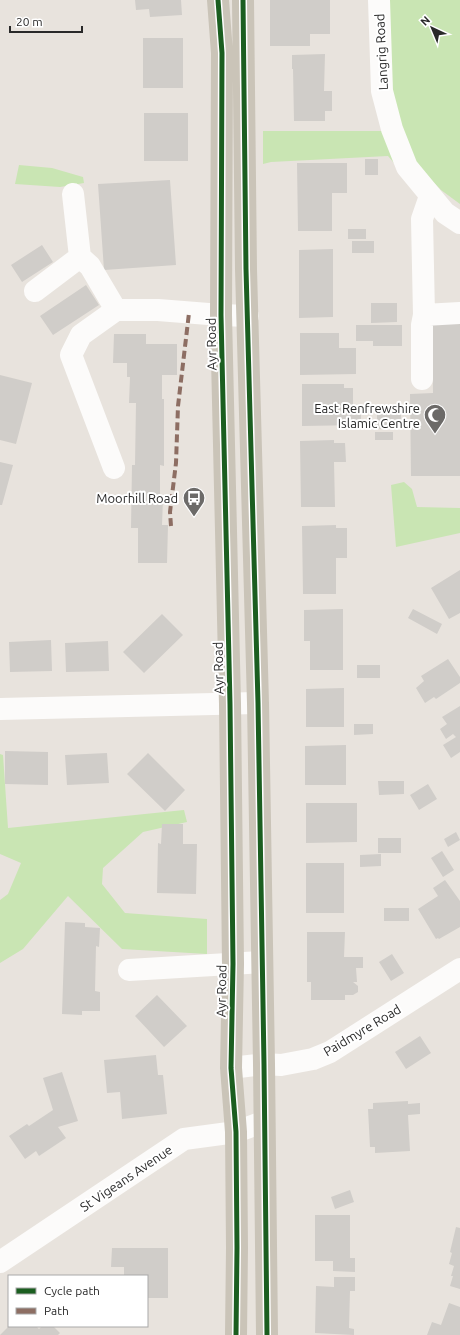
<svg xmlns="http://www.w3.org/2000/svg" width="460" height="1335" font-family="Ubuntu,sans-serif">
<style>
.green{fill:#c9e5b3}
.building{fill:#d0cdc9}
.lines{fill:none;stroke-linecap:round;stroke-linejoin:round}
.minor{stroke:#fcfbfa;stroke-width:22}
.major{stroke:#cac4b8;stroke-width:22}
.quiet{stroke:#8d6e63;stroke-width:4;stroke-dasharray:8 4;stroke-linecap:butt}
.cycleway-casing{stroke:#fff;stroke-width:8}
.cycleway{stroke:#1b5e20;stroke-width:5}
.labels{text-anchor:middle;stroke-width:4;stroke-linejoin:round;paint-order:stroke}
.street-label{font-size:13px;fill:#292929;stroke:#fff}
.poi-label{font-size:13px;fill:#292929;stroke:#fff;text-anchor:end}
</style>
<rect width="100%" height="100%" fill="#e8e3dd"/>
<!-- green -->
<path class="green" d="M388,0H460V204L441,190L411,159L391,92Z
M263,131H384L400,170L388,156L271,162L263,164Z
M19,165L52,168L83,177L84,183L60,187L15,184Z
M404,482L412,489L417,507L460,508V533L396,547L391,485Z
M0,754L3,755L8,828L184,810L187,822L143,832L103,868L102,884L125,913L207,919V954L122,949L68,896L23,949L0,963V900L8,894L21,863L0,854Z"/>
<!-- building -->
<path class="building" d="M135,0H181L182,15L150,17L149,9L136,10Z
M270,0H330V34H310V46H270Z
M143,38H183V88H143Z
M325,54L324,91H332V111H325V121H294L293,69H292V55Z
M144,113H188V161H144Z
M365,159H378V175H365Z
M297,163H347V193H332V231H298Z
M170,180L176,265L104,270L98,184Z
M348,229H366V239H348Z
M352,241H374V253H352Z
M42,245L53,262L22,282L11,265Z
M333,249V317L299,318V250Z
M86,285L99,305L53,335L40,316Z
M371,303H397V322L371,323Z
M432,323H460V476H411L410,394L433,393Z
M356,325H402V346H373V341H356Z
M300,333H339V348H356V374L300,375Z
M114,334H146V344H177V375H162V399H164V466L160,465V499H163L162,525H168L167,563H138V528H131L132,465H135L136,403H129L130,377H127V363H113Z
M0,375L32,383L16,444L0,440Z
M302,384H344V388H353V408L361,409V425L302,426Z
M377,412H401V428L377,429Z
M375,432H393V440H375Z
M334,440V443H345L346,462H334L335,507H301L300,441Z
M0,462L13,465L2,505H0Z
M336,525V528H347V558H336V594H303L302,526Z
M460,570V613L449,619L431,588Z
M343,609V670H310V641H304V610Z
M413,609L442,624L437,634L408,618Z
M162,614L183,635L144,673L123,652Z
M51,640L52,671L10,672L9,642Z
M108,641L109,671L66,672L65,643Z
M448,659L460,677V683L436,699L434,697L425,703L416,688L424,681L421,676Z
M357,665H380V678H357Z
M344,688V727H306V689Z
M460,706V752L451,758L443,745L456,737L453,734L446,739L440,729L447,724L442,717Z
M354,724H373V734L354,735Z
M346,745V785H305V746Z
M5,751L48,752V785L5,784Z
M107,753L109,783L67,785L65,755Z
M148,753L185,790L165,811L127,774Z
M378,781H404V794L379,795Z
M428,784L437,799L419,810L410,795Z
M306,803H357V842L306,843Z
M162,824H183V844H197L196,894L157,893L158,843L161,844Z
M456,832L460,840L448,847L444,839Z
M378,838H401V853H378Z
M442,851L454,870L443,877L431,858Z
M381,854V866L360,867V855Z
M306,863H344V913H306Z
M445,880L460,901V927L439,939L438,938L436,939L418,909L438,896L433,888Z
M384,908H409V921H384Z
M65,922L85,923V927L100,928L99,947L96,946L95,991L100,992V1011H82V1015L62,1014Z
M307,932H345L344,957H363V968H356L357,982H353L358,986V992L353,995H345V1000H311V982H307Z
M392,954L404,973L391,981L379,962Z
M157,995L187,1026L164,1047L135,1016Z
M420,1036L431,1053L406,1069L395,1052Z
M156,1055L158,1075H163L167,1114L122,1119L120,1092L107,1093L104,1060Z
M62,1072L78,1121L58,1127L66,1138L39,1156L36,1151L25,1159L9,1136L27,1124L29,1126L53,1110L43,1078Z
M408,1101V1104L420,1103V1114L408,1115L410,1151L375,1153V1147H370L368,1109H373V1103Z
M350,1190L354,1202L335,1209L331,1197Z
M315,1215H350V1258H355V1272L333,1271V1261H315Z
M456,1227L460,1228V1289L450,1286L453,1276H451L454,1266L449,1264L452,1253L450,1252Z
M112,1248H168V1298H147V1276H124V1267H111Z
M334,1277H355V1291H350L349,1328L354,1329V1335L315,1333L316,1286L334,1287Z
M449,1303L460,1307V1335H427L432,1322L441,1325Z
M9,1326H36L39,1329L42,1326H53L60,1333L58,1335H0Z"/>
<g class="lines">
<!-- minor -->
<path class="minor" d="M379,0L382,91L392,129L407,167L445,213L460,223
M73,194L80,257L90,266L116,310
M430,196L422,219L424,315L460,313
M35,291L80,257
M422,379V325L424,315
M114,468L71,355L81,335L116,310H158L221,315L248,316
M0,709L258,703
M129,970L262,962
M231,1068L264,1064L281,1065L313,1059L330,1052L460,969
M0,1262L184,1139L236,1132L263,1122"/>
<!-- major -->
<path class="major" d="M218,0L222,53L221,315L230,704L233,964L231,1068L236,1132L237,1248L236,1335
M243,0L246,269L258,703L264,1064L267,1335"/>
<!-- quiet -->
<path class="quiet" d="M171,526L170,512L176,463L178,406L189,313"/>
<!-- cycleway casing -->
<g class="cycleway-casing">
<path id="cycleway" d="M218,0L222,53L221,315L230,704L233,964L231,1068L236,1132L237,1248L236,1335
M243,0L246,269L258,703L264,1064L267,1335"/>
</g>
<!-- cycleway -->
<use href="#cycleway" class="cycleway"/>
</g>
<!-- icons -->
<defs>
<g id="mosque-pin" transform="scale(1.15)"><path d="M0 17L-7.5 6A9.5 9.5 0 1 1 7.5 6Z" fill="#6c6a68" stroke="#fff"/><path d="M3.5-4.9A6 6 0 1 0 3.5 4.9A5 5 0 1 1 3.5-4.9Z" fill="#fff"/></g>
<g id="bus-pin" transform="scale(1.15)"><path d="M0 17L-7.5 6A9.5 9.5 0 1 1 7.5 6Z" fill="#6c6a68" stroke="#fff"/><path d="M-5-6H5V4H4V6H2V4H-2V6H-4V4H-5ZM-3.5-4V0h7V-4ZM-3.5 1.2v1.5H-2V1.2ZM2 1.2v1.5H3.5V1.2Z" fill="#fff"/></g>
</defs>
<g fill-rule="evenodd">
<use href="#mosque-pin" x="435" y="415"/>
<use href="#bus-pin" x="194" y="498"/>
</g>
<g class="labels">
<!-- street labels -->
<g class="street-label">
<text transform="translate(381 52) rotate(-93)" y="5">Langrig Road</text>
<text transform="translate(211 344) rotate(-91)" y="5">Ayr Road</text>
<text transform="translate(218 668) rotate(-91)" y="5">Ayr Road</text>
<text transform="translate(221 991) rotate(-89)" y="5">Ayr Road</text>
<text transform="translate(362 1030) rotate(-31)" y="5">Paidmyre Road</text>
<text transform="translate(126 1178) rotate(-34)" y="5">St Vigeans Avenue</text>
</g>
<!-- poi labels -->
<g class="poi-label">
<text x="420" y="413">East Renfrewshire<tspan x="420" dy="15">Islamic Centre</tspan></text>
<text x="178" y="503">Moorhill Road</text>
</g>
</g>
<!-- legend -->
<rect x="8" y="1275" width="140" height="52" fill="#ffffff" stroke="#a9a9a9"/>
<rect x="16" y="1288" width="20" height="6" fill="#1b5e20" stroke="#a9a9a9"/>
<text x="44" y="1295" font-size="12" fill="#292929">Cycle path</text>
<rect x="16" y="1308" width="20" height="6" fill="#8d6e63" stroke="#a9a9a9"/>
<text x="44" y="1315" font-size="12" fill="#292929">Path</text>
<!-- north arrow -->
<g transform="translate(432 28) rotate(316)" stroke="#ffffff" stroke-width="3" paint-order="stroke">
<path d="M0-3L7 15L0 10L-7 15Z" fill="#292929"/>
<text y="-6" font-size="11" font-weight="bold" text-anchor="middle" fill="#292929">N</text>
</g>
<!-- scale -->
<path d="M10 26v6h72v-6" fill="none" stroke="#292929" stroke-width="2"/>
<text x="16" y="26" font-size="12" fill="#292929" stroke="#ffffff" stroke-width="3" paint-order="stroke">20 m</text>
</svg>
